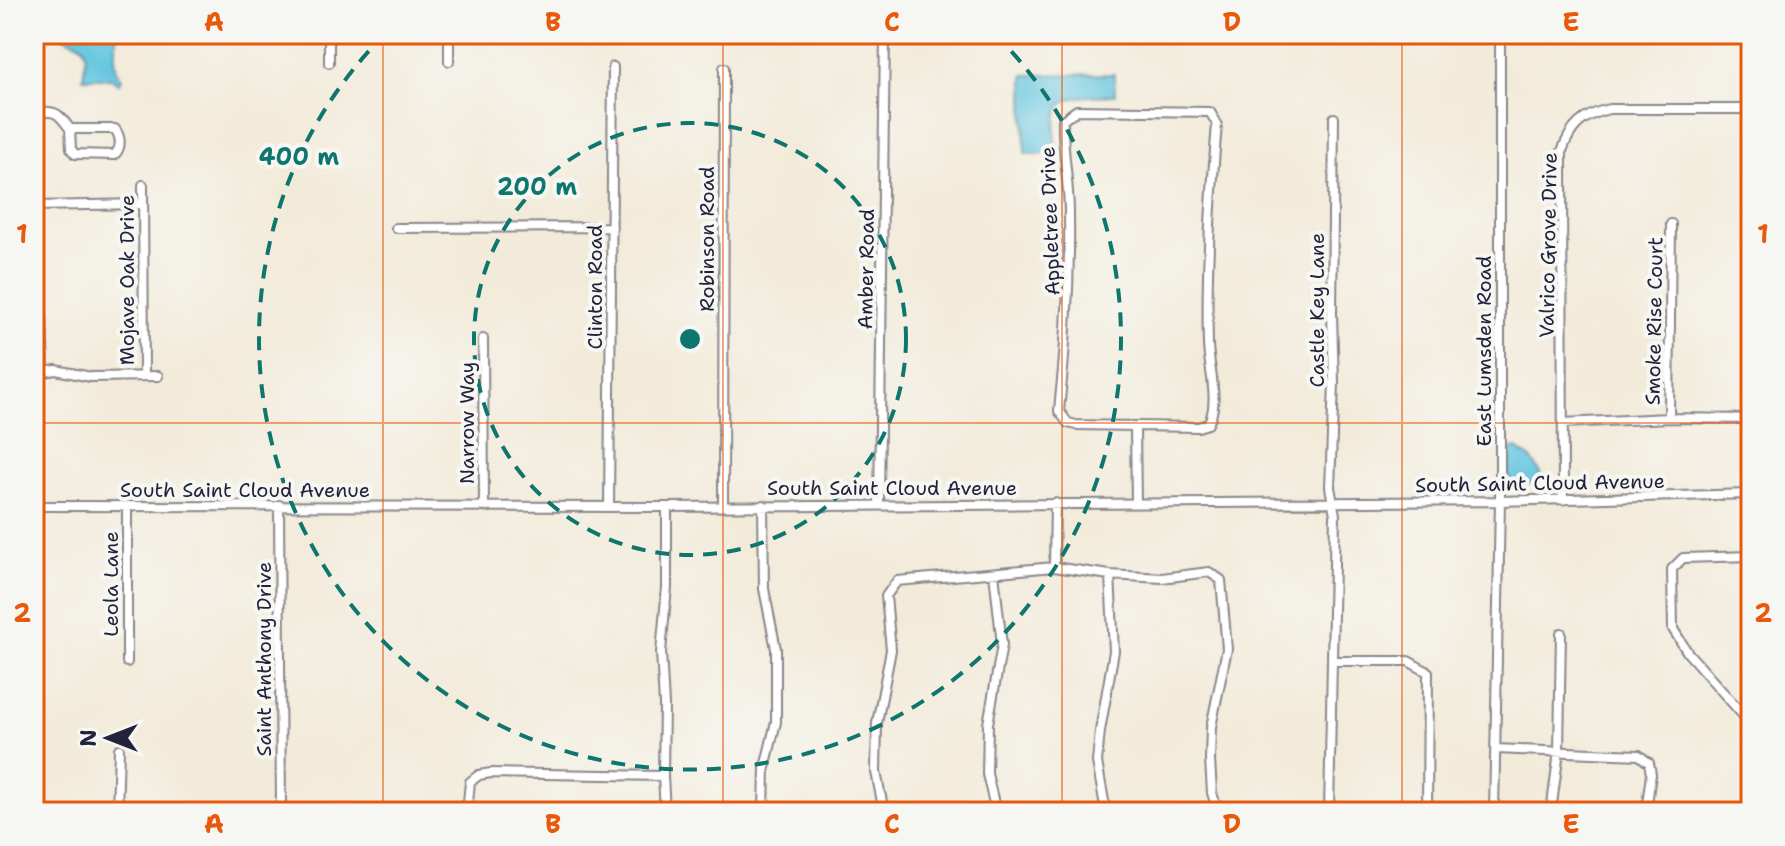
<svg xmlns="http://www.w3.org/2000/svg" width="1785" height="846" font-family="'Shantell Sans',sans-serif">
<style>
.water{fill:#61c5df;stroke:#42748d;stroke-width:2}
.lines{fill:none;stroke-linecap:round;stroke-linejoin:round}
.minor-casing{stroke:#8a868a;stroke-width:12}
.minor{stroke:#fff;stroke-width:8}
.grid{fill:none;stroke:#e8590c;stroke-width:2;stroke-opacity:0.55}
.ring{fill:none;stroke:#0f766e;stroke-width:4;stroke-dasharray:14 10}
.labels{text-anchor:middle;stroke-width:8;stroke-linejoin:round;paint-order:stroke}
.street-label{font-size:20px;fill:#22223b;stroke:#f6f6f2}
.centre{fill:#0f766e;stroke:#f6f6f2;stroke-width:4}
.ring-label{font-size:24px;text-anchor:middle;font-weight:bold;fill:#0f766e;stroke:#f6f6f2;stroke-width:8;stroke-linejoin:round;paint-order:stroke}
.neatline{fill:none;stroke:#e8590c;stroke-width:3}
.grid-label{font-size:26px;text-anchor:middle;font-weight:bold;fill:#e8590c}
</style>
<rect width="100%" height="100%" fill="#f6f6f2"/>
<filter id="ink" filterUnits="userSpaceOnUse"><feTurbulence type="fractalNoise" baseFrequency=".0125" numOctaves="2"/><feDisplacementMap in="SourceGraphic" scale="16" xChannelSelector="R" yChannelSelector="G"/><feConvolveMatrix kernelMatrix="1 2 1 2 8 2 1 2 1" color-interpolation-filters="sRGB"/></filter>
<filter id="wash" filterUnits="userSpaceOnUse"><feTurbulence type="fractalNoise" baseFrequency=".006" numOctaves="4" result="noise"/><feDisplacementMap in="SourceGraphic" scale="32" xChannelSelector="R" yChannelSelector="G"/><feGaussianBlur stdDeviation="1.8" result="paint"/><feColorMatrix in="noise" values="0 0 0 0 0 0 0 0 0 0 0 0 0 0 0 0 0 1.4 0 .05"/><feComposite in="paint" operator="in"/></filter>
<g filter="url(#wash)">
<rect width="100%" height="100%" fill="#f3ebda"/>
<!-- water -->
<path class="water" d="M116,34C118,51 110,64 122,79L119,84L110,78H83L86,55L83,45L59,35Z
M1114,74L1115,95C1058,97 1054,95 1055,154H1025L1024,75Z
M1516,448L1532,460L1540,472L1541,479L1538,483L1516,484L1510,481L1508,476L1509,451Z"/>
</g>
<g filter="url(#ink)">
<g class="lines">
<!-- minor casing -->
<g class="minor-casing">
<path id="minor" d="M177,34V38H206V34
M449,61V34
M329,63V34
M1077,110L1210,112L1217,124C1211,198 1206,271 1208,345C1209,369 1220,403 1208,424L1198,427L1076,425L1068,423L1059,411C1066,345 1070,280 1069,213C1069,181 1062,151 1063,120Z
M34,112C56,111 57,111 70,129H115C121,137 122,148 114,155L75,154L71,149L70,129
M143,185L144,376
M34,206L143,204
M396,228L612,227
M34,273L42,316L44,371
M483,339L484,507
M34,374L56,370L91,377L158,376
M1669,418L1671,224
M1563,423L1669,418L1751,419
M1135,427L1136,503
M1563,500L1562,151C1571,126 1583,115 1609,109H1751
M879,504L885,34
M279,505L281,812
M723,505L724,68
M763,505L764,589L776,649V722L765,768L764,812
M34,506L667,507L1500,501L1751,494
M127,506V662
M609,507L613,67
M1751,556L1683,558L1672,569L1673,629L1688,653L1751,724
M1054,567L1055,503
M994,573L1002,645L988,724L987,774L996,812
M1332,661L1335,515L1330,487L1334,383L1332,314L1334,118
M1496,749L1639,755L1649,763L1651,774L1646,812
M663,776L664,705L661,652L667,587V507
M117,812L119,749
M467,812L470,782L479,775L491,773L663,776L665,812
M884,812L876,772L877,723L891,650L886,596L897,581L1054,567L1110,575L1162,578L1209,572L1221,580L1227,649L1211,727L1210,760L1212,793L1218,812
M1106,812L1097,762L1100,731L1114,651L1110,575
M1329,812L1332,661H1408L1428,672L1427,812
M1494,812L1500,501V34
M1551,812L1559,751L1561,633"/>
</g>
<!-- minor -->
<use href="#minor" class="minor"/>
</g>
</g>
<!-- grid -->
<path class="grid" d="M383,34V812M723,34V812M1062,34V812M1402,34V812M34,423H1751"/>
<!-- distance rings -->
<g class="ring">
<circle cx="690" cy="339" r="216"/>
<path d="M995 34A431 431 0 1 1 385 34"/>
</g>
<g class="labels">
<!-- street labels -->
<g class="street-label">
<text transform="translate(1050 221) rotate(-92)" y="7">Appletree Drive</text>
<text transform="translate(707 239) rotate(-90)" y="7">Robinson Road</text>
<text transform="translate(1548 245) rotate(-89)" y="7">Valrico Grove Drive</text>
<text transform="translate(866 269) rotate(-89)" y="7">Amber Road</text>
<text transform="translate(127 280) rotate(-90)" y="7">Mojave Oak Drive</text>
<text transform="translate(595 287) rotate(-90)" y="7">Clinton Road</text>
<text transform="translate(1317 310) rotate(-90)" y="7">Castle Key Lane</text>
<text transform="translate(1654 321) rotate(-89)" y="7">Smoke Rise Court</text>
<text transform="translate(1484 351) rotate(-90)" y="7">East Lumsden Road</text>
<text transform="translate(467 423) rotate(-90)" y="7">Narrow Way</text>
<text transform="translate(1540 483) rotate(-1)" y="7">South Saint Cloud Avenue</text>
<text x="892" y="495">South Saint Cloud Avenue</text>
<text x="245" y="497">South Saint Cloud Avenue</text>
<text transform="translate(111 584) rotate(-90)" y="7">Leola Lane</text>
<text transform="translate(264 659) rotate(-90)" y="7">Saint Anthony Drive</text>
</g>
</g>
<circle cx="690" cy="339" r="12" class="centre"/>
<g class="ring-label">
<text x="299" y="165">400 m</text>
<text x="537" y="195">200 m</text>
</g>
<!-- margin -->
<rect width="1785" height="846" fill="none" stroke="#f6f6f2" stroke-width="88"/>
<!-- north arrow -->
<g transform="translate(108 738) rotate(270)" stroke="#f6f6f2" stroke-width="6" paint-order="stroke">
<path d="M0-6L14 30L0 20L-14 30Z" fill="#22223b"/>
<text y="-12" font-size="22" font-weight="bold" text-anchor="middle" fill="#22223b">N</text>
</g>
<rect x="44" y="44" width="1697" height="758" class="neatline"/>
<g class="grid-label">
<text x="214" y="31">A</text>
<text x="553" y="31">B</text>
<text x="892" y="31">C</text>
<text x="1232" y="31">D</text>
<text x="1571" y="31">E</text>
<text x="22" y="243">1</text>
<text x="1763" y="243">1</text>
<text x="22" y="622">2</text>
<text x="1763" y="622">2</text>
<text x="214" y="833">A</text>
<text x="553" y="833">B</text>
<text x="892" y="833">C</text>
<text x="1232" y="833">D</text>
<text x="1571" y="833">E</text>
</g>
</svg>
